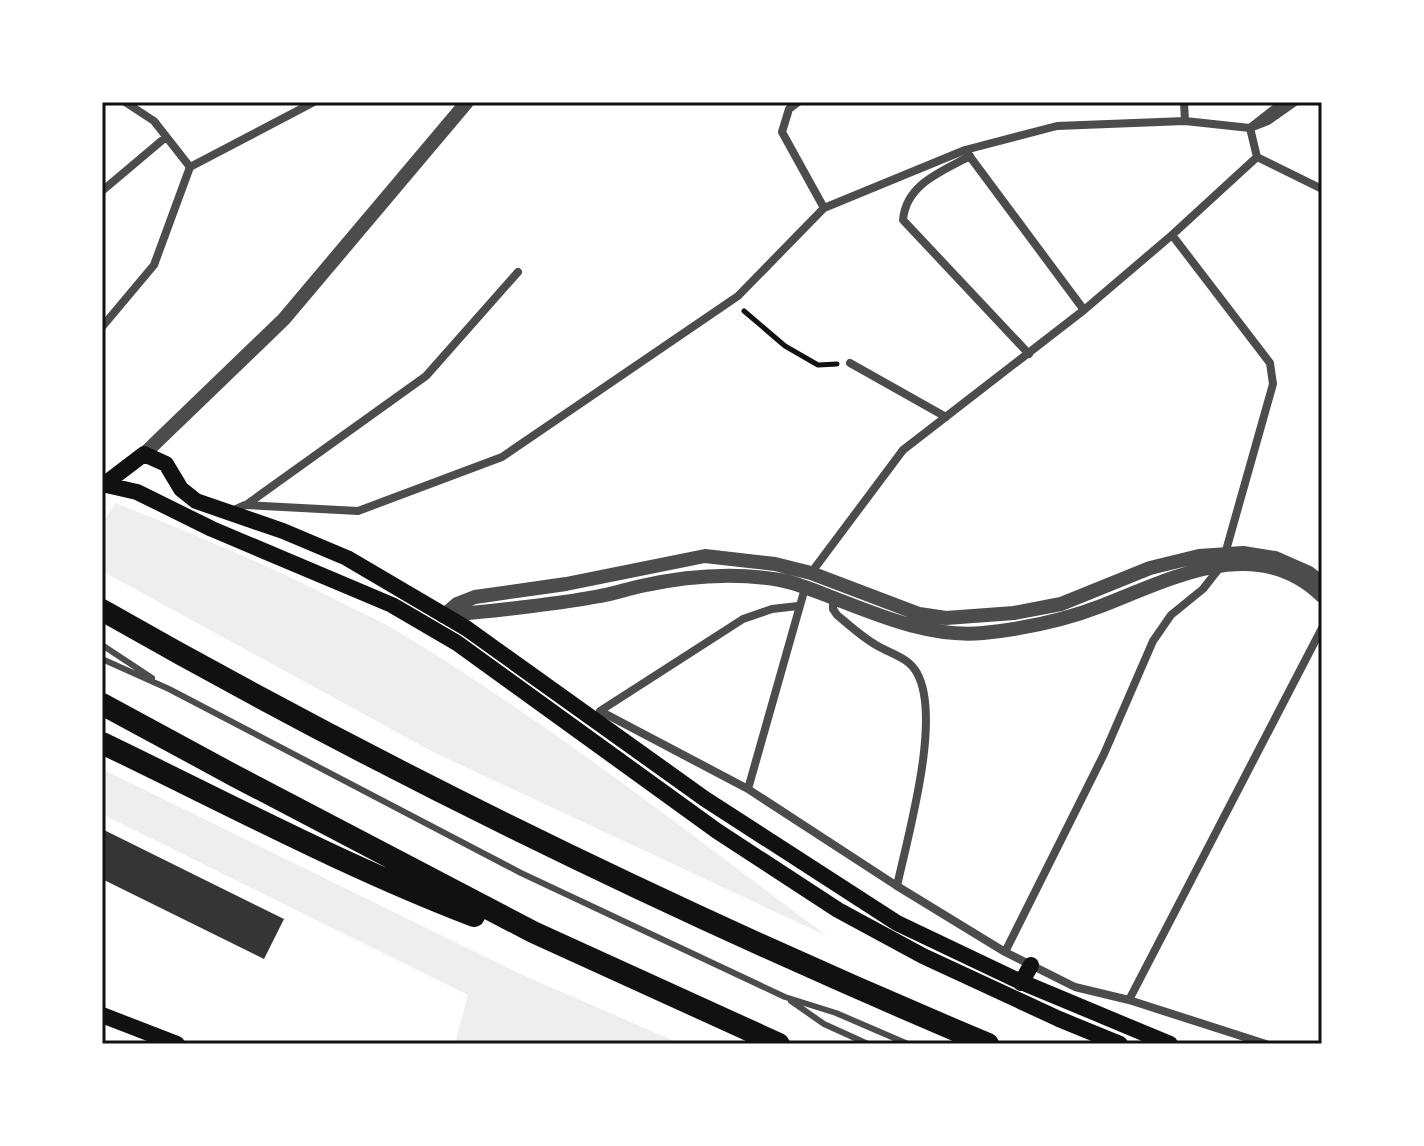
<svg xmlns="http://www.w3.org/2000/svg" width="1424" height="1146" font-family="Signika,sans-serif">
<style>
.green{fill:#eee}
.building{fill:#353535}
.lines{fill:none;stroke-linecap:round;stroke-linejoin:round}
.path{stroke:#111;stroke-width:5}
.service{stroke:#4c4c4c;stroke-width:6}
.minor{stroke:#4c4c4c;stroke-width:8}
.tertiary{stroke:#4c4c4c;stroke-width:14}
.secondary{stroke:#111;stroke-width:16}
.trunk{stroke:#111;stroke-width:22}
.neatline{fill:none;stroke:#111;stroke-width:3}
</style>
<rect width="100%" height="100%" fill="#fff"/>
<!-- green -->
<path class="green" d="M115,503C192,533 268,565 342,603C362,613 383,622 402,634C550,724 688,832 827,936L433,752L102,571V525Z
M102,769L516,972L681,1044H455L468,995L102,814Z"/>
<!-- building -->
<path class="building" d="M102,829L284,919L264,959L102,879Z"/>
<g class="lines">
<!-- path -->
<path class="path" d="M744,311L785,346L818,365L837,364"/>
<!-- service -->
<path class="service" d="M102,645L152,678
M102,659L169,689L521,873L785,997L836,1013L908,1044
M791,1001L824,1024L868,1044"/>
<!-- minor -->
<path class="minor" d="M798,102L789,109L782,132L824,208
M1184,102L1185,121
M1283,102L1250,128L1268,121L1295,102
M968,154L1084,310
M970,156C941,172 906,184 903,220L1029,354
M1257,157L1322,189
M190,167L314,102
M102,191L166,137
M1172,235L1270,363L1273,384L1225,554
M102,327L154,265L190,167L154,121L125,102
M850,363L946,417
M246,505L426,376L518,272
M232,511L245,505L358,511L502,457L738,296L824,208L965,150L1057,126L1185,121L1250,128L1257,157L1172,235L1084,310L903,450L811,573
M833,598V609L837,615C849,625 862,637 876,645C891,654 908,657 917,673C942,718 908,835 897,886
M798,606L772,609L743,619L600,711L748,789L897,886L1005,952L1104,754L1153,641L1171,615L1203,589L1221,566
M748,789L805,588
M1005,952L1075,987L1129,1000L1266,1044
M1129,1000L1322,628"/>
<!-- tertiary -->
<path class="tertiary" d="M144,454L284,319L467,102
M443,616L457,604L475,597L566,584L705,556L775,564L811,573L919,614L946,618L1014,613L1061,604L1150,568L1199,556L1243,553L1275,558L1309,573L1322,583
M443,616C495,610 548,606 600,596C614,594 627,589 641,586C686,576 734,572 780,580C797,583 815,591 831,597C880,616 931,638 983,633C1022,629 1065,620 1101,606C1171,579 1257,532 1322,596"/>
<!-- secondary -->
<path class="secondary" d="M102,484L137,492L212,529L392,605L457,643L717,831L838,910L923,956L1059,1019L1120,1044
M102,486L144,454L166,464L181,489L196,501L283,531L347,558L466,628L705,799L897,923L1019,981L1170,1044
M1021,983L1031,965
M102,1015L177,1044"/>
<!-- trunk -->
<path class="trunk" d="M102,610C388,773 684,916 988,1044
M102,704L235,776L533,932L779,1044
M102,743C225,802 346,867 474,916"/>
</g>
<!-- border -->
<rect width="1424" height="1146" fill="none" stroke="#ffffff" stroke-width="208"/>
<rect x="104" y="104" width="1216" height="938" class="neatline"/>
</svg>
